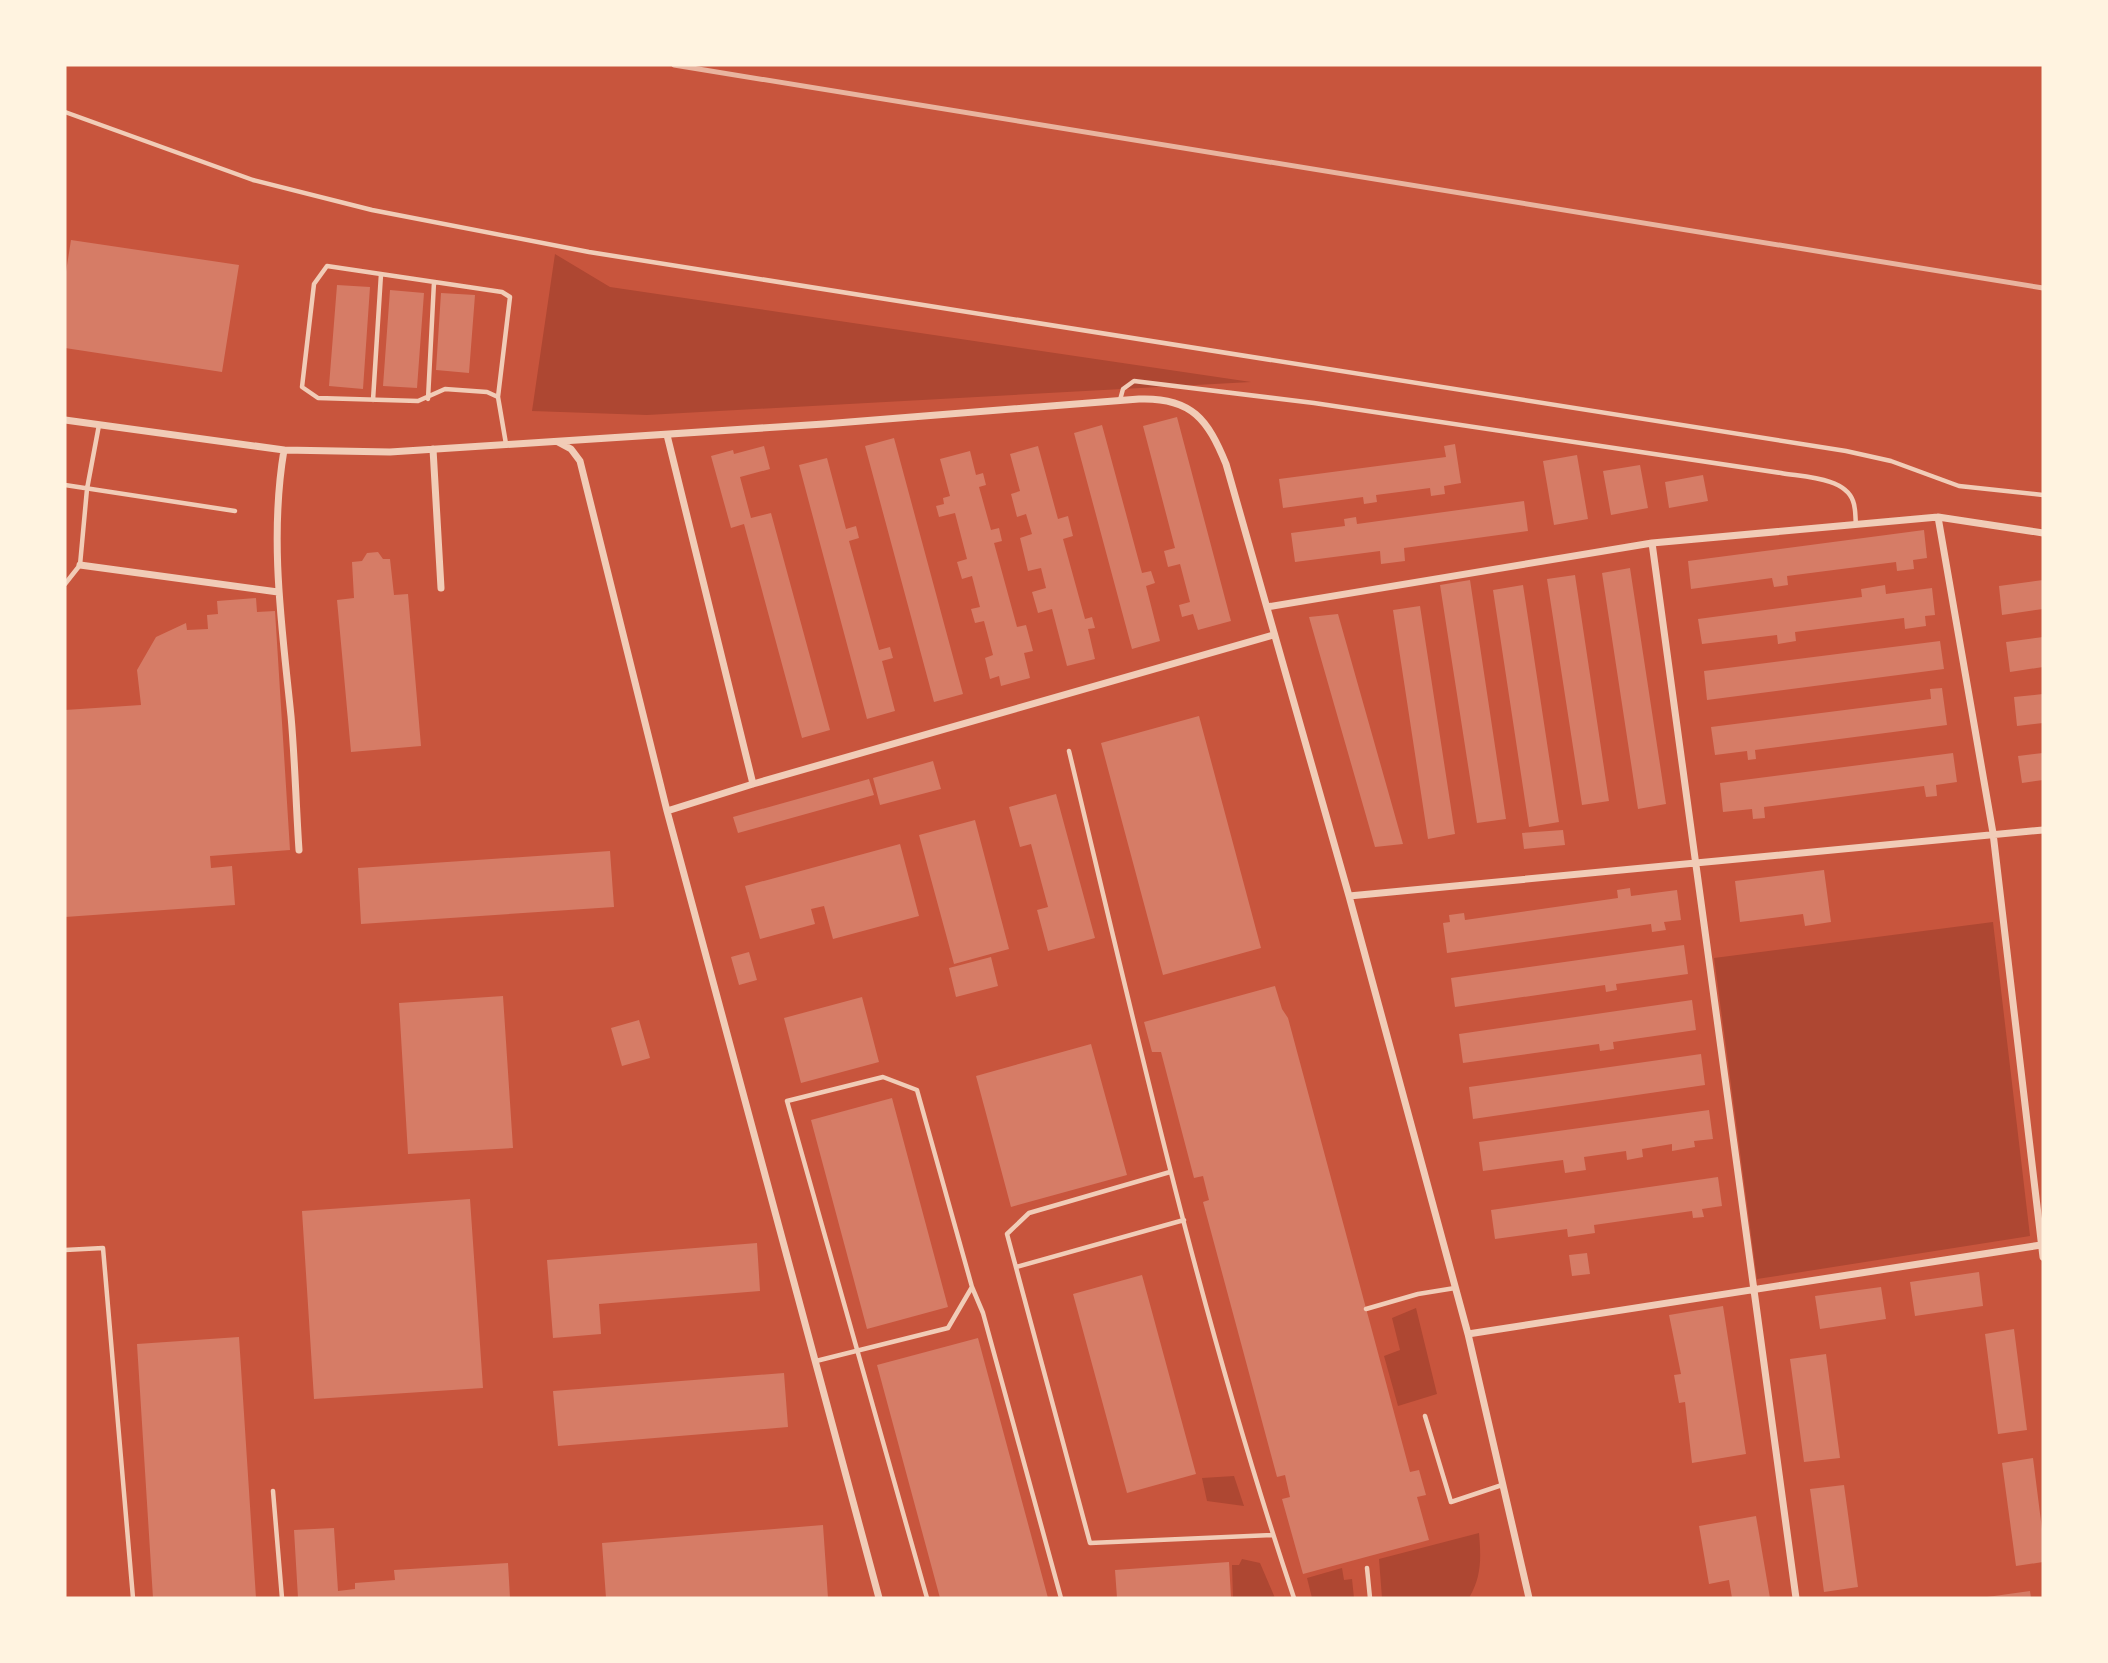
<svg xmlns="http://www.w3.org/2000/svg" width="2108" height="1663" font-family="'IBM Plex Serif',serif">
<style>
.green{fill:#ae4732}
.building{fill:#d67c66}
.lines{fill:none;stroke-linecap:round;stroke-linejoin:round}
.service{stroke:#f1ccb7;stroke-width:4.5}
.minor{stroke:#f1ccb7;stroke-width:7}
.rail{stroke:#e9b49f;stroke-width:5}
</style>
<rect width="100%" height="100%" fill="#c8553d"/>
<!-- green -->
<path class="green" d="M555,254L610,287L1251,382L647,415L532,411Z
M1993,922L2030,1236L1757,1279L1714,958Z
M1416,1308L1437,1394L1398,1406L1384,1356L1400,1350L1392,1318Z
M1234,1476L1244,1506L1207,1501L1202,1478Z
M1479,1533C1481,1557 1482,1576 1469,1598H1382L1379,1559Z
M1242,1559L1260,1563L1275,1598H1233L1232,1565H1239Z
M1342,1568L1344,1580L1352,1579L1354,1598H1312L1307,1578Z"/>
<!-- building -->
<path class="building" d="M71,240L239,265L222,372L65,348V278Z
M337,285L370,287L363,389L329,386Z
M390,290L424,293L417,388L383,386Z
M441,293L475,295L469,373L436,370Z
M1177,417L1231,621L1198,630L1193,614L1182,617L1179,605L1190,602L1180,564L1168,567L1164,551L1175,548L1143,426Z
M1102,425L1142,573L1151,571L1155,583L1146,586L1160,641L1132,649L1074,433Z
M894,438L963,694L934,702L865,446Z
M1455,444L1461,483L1444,486L1445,494L1431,496L1430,488L1376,495L1377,502L1364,504L1363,497L1283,508L1279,479L1446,457L1444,446Z
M764,446L770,469L740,477L751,518L771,513L830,730L802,738L744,524L731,528L711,456L733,450L734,454Z
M1038,446L1058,519L1068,516L1073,536L1063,539L1085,619L1092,617L1095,628L1088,629L1095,659L1067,666L1052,609L1038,613L1032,592L1046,588L1041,568L1028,571L1020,538L1032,534L1026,514L1017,517L1011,494L1020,491L1010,454Z
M970,451L976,475L983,473L986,485L979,487L991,530L999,528L1002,541L994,543L1017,627L1026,625L1033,651L1024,653L1030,678L1001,686L999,676L990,679L985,658L993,655L984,621L975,623L971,609L980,607L972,576L962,579L957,562L967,559L955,513L939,517L936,506L944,504L943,498L950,496L940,459Z
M1577,455L1588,519L1554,525L1543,461Z
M827,458L846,529L856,526L859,538L849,541L879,650L890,647L893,658L882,661L895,711L867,719L799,465Z
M1640,465L1648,508L1611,515L1603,471Z
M1703,475L1708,501L1669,508L1665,482Z
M1524,501L1528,531L1404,548L1405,561L1381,564L1380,551L1295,562L1291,533L1345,526L1344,519L1356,517L1357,524Z
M1924,530L1927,558L1913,560L1914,569L1897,571L1896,562L1787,576L1788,585L1774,587L1772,578L1691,589L1688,561Z
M378,552L383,559H390L394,595L408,594L421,746L351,752L337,600L354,598L352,562L362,561L367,553Z
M1630,568L1666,804L1638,809L1602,573Z
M1575,575L1609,801L1582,805L1547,579Z
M1470,580L1506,819L1477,823L1440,585Z
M2043,580V609L2002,615L1999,586Z
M1523,585L1559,822L1529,827L1493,590Z
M1885,585L1886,594L1932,588L1935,615L1925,616L1926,626L1905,629L1904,618L1795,632L1796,641L1778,644L1777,635L1702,644L1698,619L1862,597L1861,589Z
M256,598L257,612L275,611L290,850L210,856L211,868L232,866L235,905L65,917V710L141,705L137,670L156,637L186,623L187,630L208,629L207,615L218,614L217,601Z
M1420,606L1455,834L1428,839L1393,610Z
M1338,614L1403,844L1375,847L1309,617Z
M2043,637V667L2010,672L2006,642Z
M1940,641L1944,669L1707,700L1704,671Z
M1942,688L1947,725L1755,750L1756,759L1748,760L1747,751L1715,755L1711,727L1931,699L1930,689Z
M2043,694V723L2017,726L2014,697Z
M1199,716L1261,948L1163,975L1101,743Z
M1953,753L1957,782L1936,785L1937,796L1926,797L1924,786L1764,807L1765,818L1753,819L1752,809L1723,812L1720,783Z
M2043,753V780L2022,783L2018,756Z
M933,761L941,789L880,805L873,778Z
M869,779L874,795L738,833L733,817Z
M1056,794L1095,938L1048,951L1037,910L1048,907L1031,844L1020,847L1009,807Z
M975,820L1009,949L954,964L919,835Z
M1563,830L1565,845L1524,849L1522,833Z
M900,844L919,916L833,939L824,906L811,909L815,924L760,939L745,886Z
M610,851L614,907L361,924L358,868Z
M1824,870L1831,922L1805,926L1803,914L1740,922L1735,881Z
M1630,888L1631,896L1677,890L1681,920L1664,922L1666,930L1652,932L1651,924L1447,953L1443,923L1450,922L1449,915L1464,913L1465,920L1618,898L1617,890Z
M1684,945L1688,974L1616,984L1617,990L1606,992L1605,985L1455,1007L1451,978Z
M749,952L757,980L739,985L731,957Z
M991,957L998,986L956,997L949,968Z
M1275,986L1282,1009L1288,1018L1410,1472L1419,1470L1426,1495L1417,1497L1429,1540L1303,1574L1282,1499L1290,1497L1285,1475L1277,1477L1203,1202L1209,1200L1203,1176L1194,1178L1161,1052H1152L1144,1022Z
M503,996L513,1148L408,1154L399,1003Z
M862,997L879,1062L801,1083L784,1018Z
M1692,1000L1696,1030L1613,1042L1614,1049L1600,1051L1599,1044L1463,1063L1459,1034Z
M639,1020L650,1058L622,1066L611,1028Z
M1091,1044L1127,1175L1011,1207L976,1076Z
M1701,1054L1705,1085L1473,1119L1469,1087Z
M892,1098L948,1307L867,1329L811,1120Z
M1709,1110L1713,1139L1694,1141L1695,1147L1672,1151V1144L1642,1149L1643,1157L1627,1160L1626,1151L1584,1157L1586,1170L1565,1173L1563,1160L1483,1171L1479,1142Z
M1718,1177L1722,1206L1702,1209L1704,1217L1693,1218L1692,1211L1594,1225L1595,1233L1568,1237L1567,1229L1495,1239L1491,1210Z
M470,1199L483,1388L314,1399L302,1211Z
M757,1243L760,1291L599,1304L601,1334L553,1338L547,1260Z
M1587,1253L1590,1274L1572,1276L1569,1255Z
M1979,1272L1983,1306L1915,1316L1910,1282Z
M1142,1275L1196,1474L1127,1493L1073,1294Z
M1881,1287L1886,1319L1820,1329L1815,1296Z
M1723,1306L1746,1454L1692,1463L1685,1402L1679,1403L1674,1375L1681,1374L1669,1315Z
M2014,1329L2027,1430L1998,1434L1985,1334Z
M239,1337L256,1598H153L137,1344Z
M978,1338L1048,1598H940L877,1365Z
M1826,1354L1840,1458L1804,1462L1790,1359Z
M784,1373L788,1427L558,1446L553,1391Z
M2033,1458L2043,1537V1562L2016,1566L2002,1463Z
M1844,1485L1858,1587L1824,1592L1810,1489Z
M1756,1516L1770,1598H1732L1729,1580L1709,1584L1699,1526Z
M823,1525L828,1598H606L602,1543Z
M334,1528L338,1591L355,1589V1583L395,1580L394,1570L508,1563L510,1598H298L294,1530Z
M1229,1562L1231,1598H1117L1115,1570Z
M2030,1591L2031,1598H1987V1597Z"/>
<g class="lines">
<!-- service -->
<path class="service" d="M65,112L253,180L372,210L589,252L1846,451L1891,461L1959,486L2043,495
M498,397L510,297L502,292L327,266L314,284L302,387L318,398L418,401L445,389L487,392L498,397L506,444
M428,399L434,282
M373,400L381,274
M1120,400L1123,389L1134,381L1314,403L1781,473C1802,477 1845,477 1853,501C1856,508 1855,517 1856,524
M65,485L235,511
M65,584L80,565L87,489L99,425
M1069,751C1137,1035 1201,1321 1294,1598
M1170,1172L1029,1213L1007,1234L1090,1543L1273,1535
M65,1250L103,1248L133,1598
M1016,1267L1184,1220
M1366,1309L1418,1294L1455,1288
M816,1361L948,1328L972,1287
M1425,1416L1451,1502L1502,1485
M273,1491L282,1598
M1367,1568L1370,1598
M927,1598L787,1101L883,1077L917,1090L972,1287L983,1313L1061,1598"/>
<!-- minor -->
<path class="minor" d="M65,420L284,450L390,452L824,424L1139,399C1192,397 1208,420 1226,464L1349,896L1468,1334L1529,1598
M667,435L753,784
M558,442L571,449L580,461L667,811L879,1598
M433,449L441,588
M284,450C269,539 282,627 291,716C295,761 296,806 299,850
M1938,517L1993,833L2043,1257
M1652,543L1796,1598
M80,565L278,592
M1267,607L1652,543L1938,517L2043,533
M667,811L753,784L1273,635
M1349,896L2043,830
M1468,1334L2041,1245"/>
<!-- rail -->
<path class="rail" d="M674,65L2043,288"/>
</g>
<!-- border -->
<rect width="2108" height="1663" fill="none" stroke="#fff3e0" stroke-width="133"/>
</svg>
